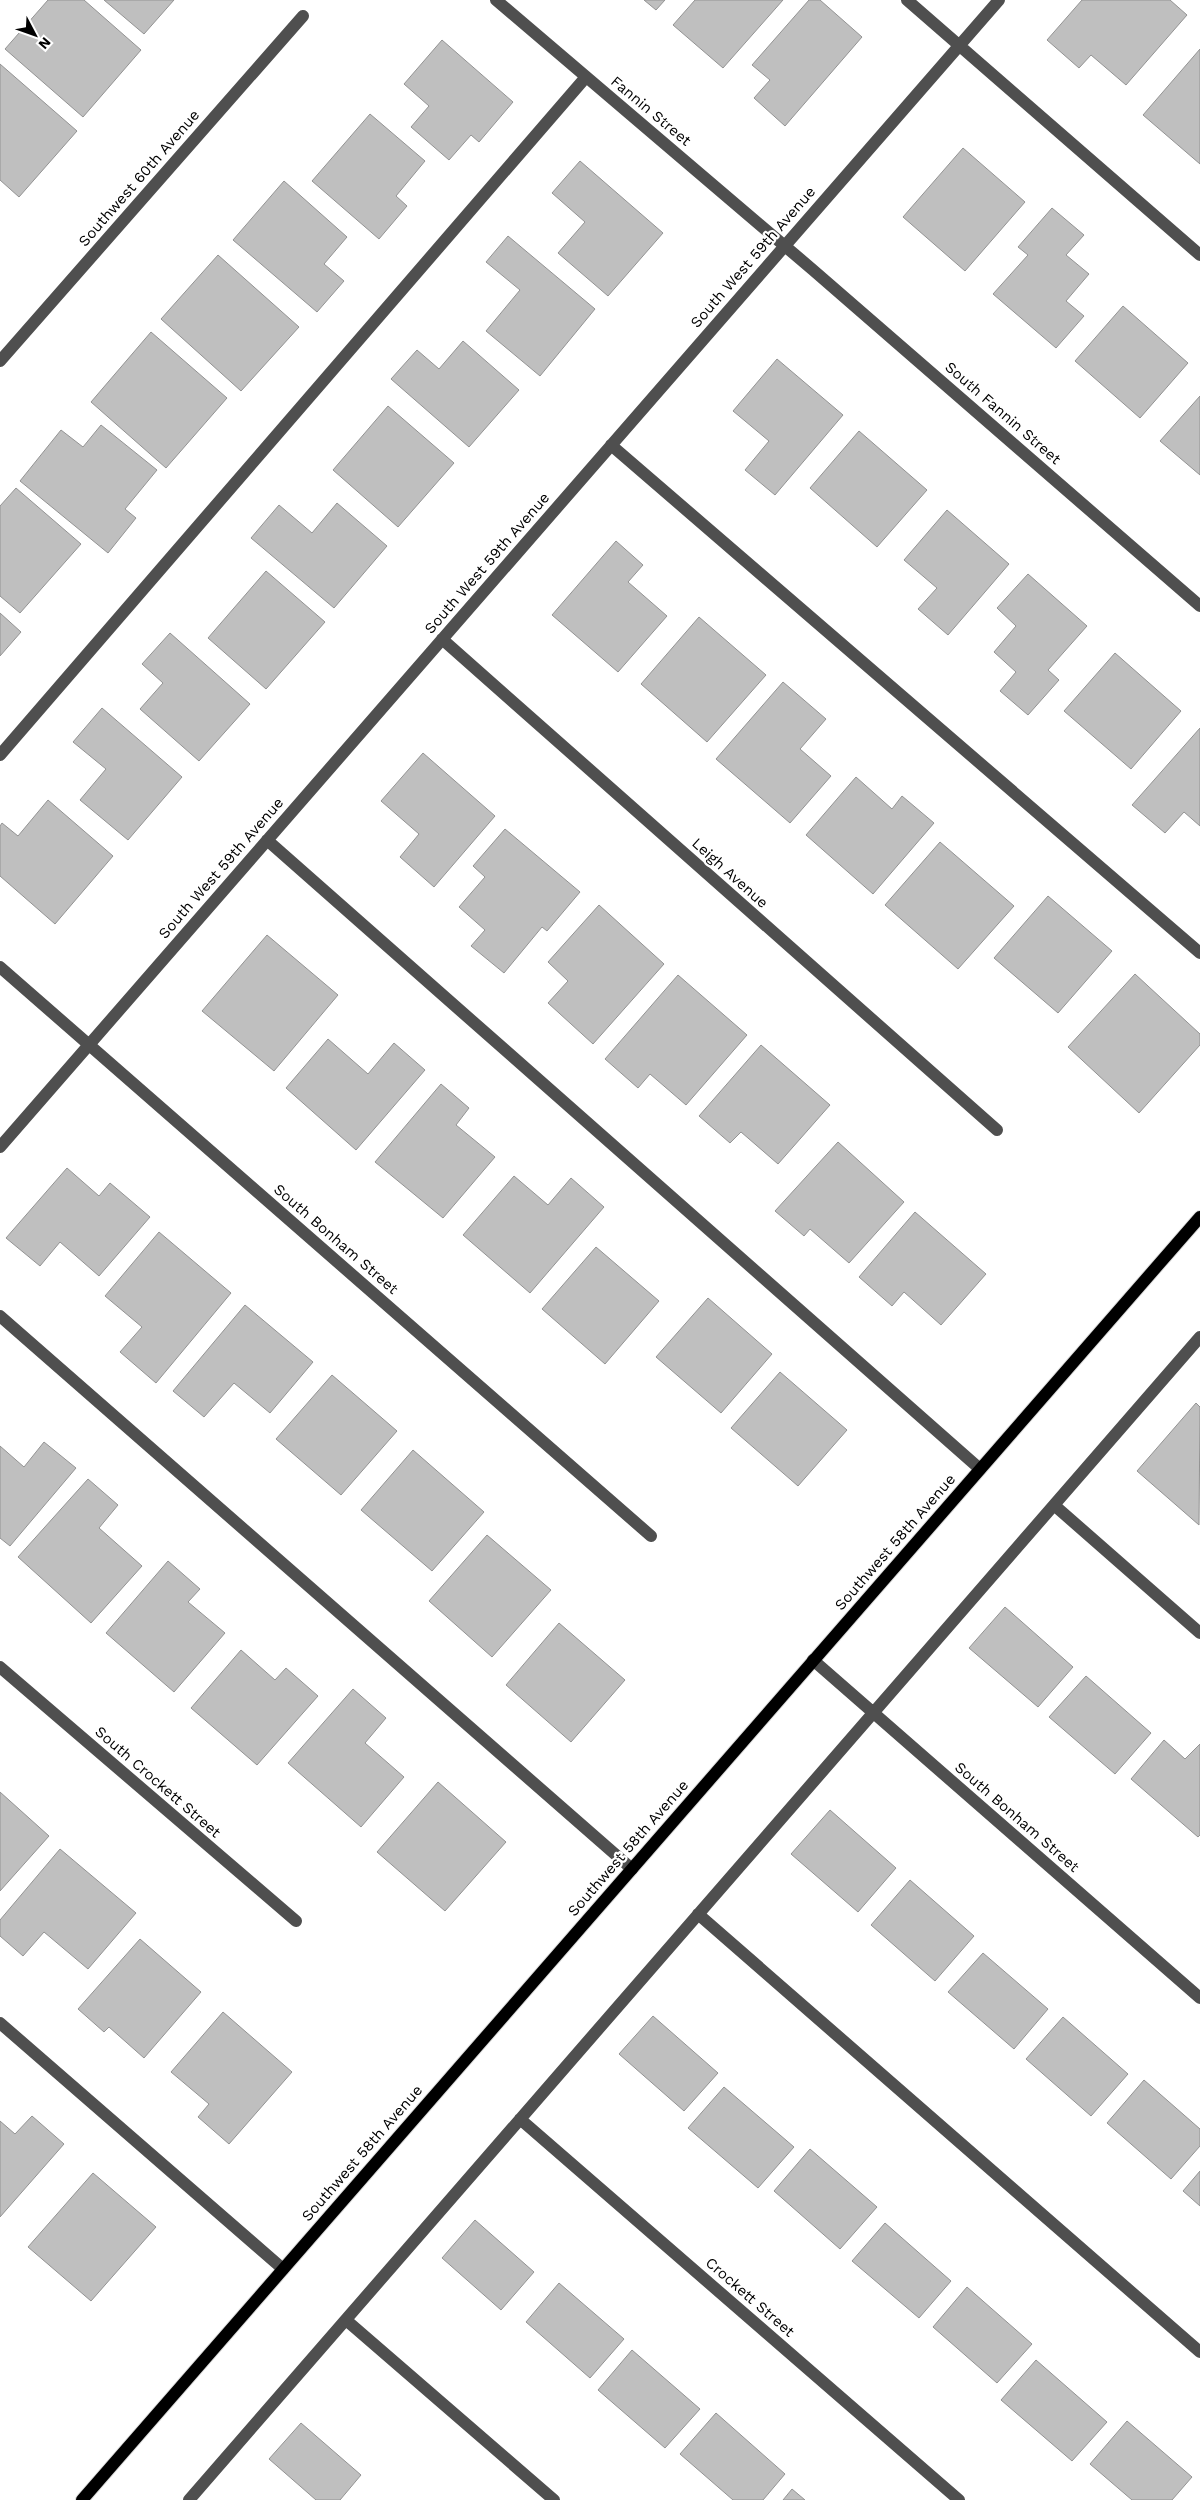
<svg xmlns="http://www.w3.org/2000/svg" width="1200" height="2500" font-family="'Work Sans',sans-serif">
<style>
.building{fill:#bfbfbf;stroke:#939393}
.lines{fill:none;stroke-linecap:round;stroke-linejoin:round}
.major-casing{stroke:#dbdbdb;stroke-width:14}
.minor{stroke:#4f4f4f;stroke-width:12}
.major{stroke:#000;stroke-width:12}
.labels{text-anchor:middle;stroke-width:4.5;stroke-linejoin:round;paint-order:stroke}
.street-label{font-size:15px;fill:#000;stroke:#fff}
</style>
<rect width="100%" height="100%" fill="#fff"/>
<!-- building -->
<path class="building" d="M48,0H84L141,50L83,117L5,49Z
M104,0H174L144,34Z
M644,0H665L656,10Z
M695,0H783L723,68L673,25Z
M809,0H820L862,37L785,126L754,98L770,80L752,65Z
M1082,0H1170L1187,15L1126,85L1091,55L1079,68L1047,40Z
M442,40L513,102L479,142L471,135L449,160L411,127L429,106L404,84Z
M1200,49V164L1143,115Z
M0,64L77,131L19,197L0,180Z
M370,114L425,161L396,196L407,206L379,239L312,181Z
M963,148L1025,202L965,271L903,217Z
M580,161L663,233L608,296L558,253L585,222L552,193Z
M284,181L347,237L324,264L344,281L317,312L233,240Z
M1052,208L1084,235L1066,255L1089,274L1066,301L1084,316L1056,348L993,294L1028,255L1018,247Z
M508,236L595,309L540,376L486,331L520,290L486,262Z
M218,255L299,327L241,391L161,319Z
M1123,306L1188,363L1140,418L1075,361Z
M151,332L227,398L166,468L91,402Z
M463,341L519,390L469,447L391,379L417,350L439,369Z
M777,359L843,415L775,495L745,470L769,441L733,411Z
M1200,396V475L1160,441Z
M388,406L454,463L398,527L333,470Z
M101,425L157,470L125,509L136,518L108,553L20,481L61,430L83,447Z
M859,431L927,490L877,547L810,488Z
M16,488L81,544L20,613L0,596V506Z
M337,503L387,546L334,608L251,538L279,505L312,533Z
M947,510L1009,564L948,635L918,609L937,588L904,560Z
M616,541L643,565L628,582L667,616L618,672L552,615Z
M266,571L325,622L266,689L208,638Z
M1028,574L1087,626L1048,670L1059,680L1028,715L1000,691L1016,672L994,652L1016,626L997,608Z
M0,613L21,632L0,656Z
M699,617L766,675L707,742L641,684Z
M170,633L250,704L199,761L140,709L163,683L142,664Z
M1115,653L1181,711L1131,769L1064,711Z
M783,682L826,719L800,749L831,776L790,823L716,759Z
M102,708L182,777L128,840L80,800L106,769L73,742Z
M1200,728V826L1184,812L1165,833L1132,805Z
M423,753L495,816L434,887L400,857L419,834L381,801Z
M856,777L892,809L902,796L934,823L873,894L806,835Z
M48,800L113,856L55,924L0,876V826L2,823L18,836Z
M505,829L580,892L547,931L542,927L504,973L471,946L485,930L459,907L485,877L473,866Z
M940,842L1014,906L958,969L885,905Z
M1048,896L1112,951L1058,1013L994,958Z
M599,905L664,964L593,1044L548,1003L568,981L548,962Z
M267,935L338,995L274,1071L202,1011Z
M1135,974L1200,1034V1045L1139,1113L1068,1047Z
M678,975L747,1035L686,1105L650,1074L638,1088L605,1059Z
M328,1039L368,1074L394,1043L425,1070L356,1150L286,1088Z
M761,1045L830,1105L778,1164L741,1132L730,1143L699,1116Z
M441,1084L469,1108L456,1125L495,1157L443,1218L375,1162Z
M838,1142L904,1202L849,1263L810,1229L804,1236L775,1211Z
M67,1168L99,1196L110,1183L150,1217L99,1276L60,1242L40,1266L6,1238Z
M514,1176L548,1205L571,1178L604,1207L530,1293L463,1235Z
M915,1212L986,1274L941,1325L904,1292L892,1306L859,1277Z
M159,1232L231,1293L156,1383L120,1352L142,1327L105,1296Z
M596,1247L659,1301L605,1364L542,1309Z
M708,1298L772,1354L721,1413L656,1357Z
M245,1305L313,1362L270,1413L234,1383L204,1417L173,1391Z
M780,1372L847,1430L798,1486L731,1428Z
M332,1375L397,1431L341,1495L276,1439Z
M1196,1403L1200,1407L1199,1525L1137,1471Z
M44,1442L76,1468L10,1546L0,1538V1446L24,1467Z
M413,1450L484,1512L432,1571L361,1510Z
M88,1479L118,1505L99,1528L142,1566L91,1623L18,1557Z
M487,1535L551,1590L492,1657L429,1601Z
M168,1561L200,1589L188,1602L225,1633L174,1692L106,1633Z
M1005,1607L1073,1667L1038,1707L969,1648Z
M559,1623L625,1680L571,1742L506,1685Z
M241,1650L275,1680L286,1668L318,1696L257,1765L191,1708Z
M1086,1676L1151,1733L1115,1774L1049,1717Z
M353,1689L386,1718L365,1743L404,1777L361,1827L288,1763Z
M1164,1740L1185,1759L1200,1744V1835L1198,1837L1131,1779Z
M438,1782L506,1842L445,1911L377,1852Z
M0,1792L49,1836L0,1891Z
M830,1810L896,1868L858,1912L791,1854Z
M60,1849L136,1913L88,1969L44,1932L23,1956L0,1936V1920Z
M910,1880L974,1936L935,1981L871,1925Z
M140,1939L201,1992L144,2058L109,2027L104,2032L78,2009Z
M983,1953L1048,2009L1014,2049L948,1992Z
M223,2012L292,2072L229,2144L198,2117L209,2104L171,2072Z
M653,2016L718,2073L684,2111L619,2054Z
M1063,2017L1128,2074L1091,2116L1026,2059Z
M1144,2080L1200,2129V2146L1171,2179L1107,2123Z
M724,2087L794,2147L758,2188L688,2128Z
M32,2116L64,2144L0,2217V2121L15,2134Z
M810,2149L877,2207L840,2249L774,2191Z
M1200,2171V2206L1183,2191Z
M93,2173L156,2227L91,2301L28,2247Z
M475,2220L534,2272L501,2310L442,2258Z
M885,2223L951,2281L919,2318L852,2261Z
M559,2283L624,2339L590,2378L526,2322Z
M967,2287L1032,2344L997,2383L933,2327Z
M632,2350L700,2409L665,2448L598,2390Z
M1036,2360L1107,2422L1072,2461L1001,2400Z
M716,2413L785,2474L763,2500H733L680,2454Z
M1127,2421L1192,2477L1172,2500H1132L1090,2464Z
M301,2423L361,2475L340,2500H316L269,2459Z
M792,2489L805,2500H783Z"/>
<g class="lines">
<!-- major casing -->
<g class="major-casing">
<path id="major" d="M82,2500L1200,1217"/>
</g>
<!-- minor -->
<path class="minor" d="M496,0L813,270L1200,606
M907,0L1200,255
M0,361L303,16
M611,445L1200,953
M442,639L997,1130
M0,755L586,77
M267,840L980,1469
M0,967L651,1536
M0,1147L999,0
M0,1316L632,1869
M1054,1505L1200,1633
M813,1660L1200,1998
M0,1667L296,1921
M698,1914L1200,2352
M0,2023L283,2269
M520,2119L959,2500
M346,2320L554,2500
M189,2500L1200,1337"/>
<!-- major -->
<use href="#major" class="major"/>
</g>
<g class="labels">
<!-- street labels -->
<g class="street-label">
<text transform="translate(651 111) rotate(40)" y="5">Fannin Street</text>
<text transform="translate(139 178) rotate(-49)" y="5">Southwest 60th Avenue</text>
<text transform="translate(753 257) rotate(-49)" y="5">South West 59th Avenue</text>
<text transform="translate(1003 413) rotate(41)" y="5">South Fannin Street</text>
<text transform="translate(487 563) rotate(-49)" y="5">South West 59th Avenue</text>
<text transform="translate(221 868) rotate(-49)" y="5">South West 59th Avenue</text>
<text transform="translate(730 873) rotate(42)" y="5">Leigh Avenue</text>
<text transform="translate(336 1239) rotate(41)" y="5">South Bonham Street</text>
<text transform="translate(895 1542) rotate(-49)" y="5">Southwest 58th Avenue</text>
<text transform="translate(158 1782) rotate(41)" y="5">South Crockett Street</text>
<text transform="translate(1017 1817) rotate(41)" y="5">South Bonham Street</text>
<text transform="translate(628 1848) rotate(-49)" y="5">Southwest 58th Avenue</text>
<text transform="translate(362 2153) rotate(-49)" y="5">Southwest 58th Avenue</text>
<text transform="translate(750 2297) rotate(41)" y="5">Crockett Street</text>
</g>
</g>
<!-- north arrow -->
<g transform="translate(35 35) rotate(131)" stroke="#ffffff" stroke-width="4" paint-order="stroke">
<path d="M0-4L9 19L0 12L-9 19Z" fill="#000000"/>
<text y="-8" font-size="14" font-weight="bold" text-anchor="middle" fill="#000000">N</text>
</g>
</svg>
